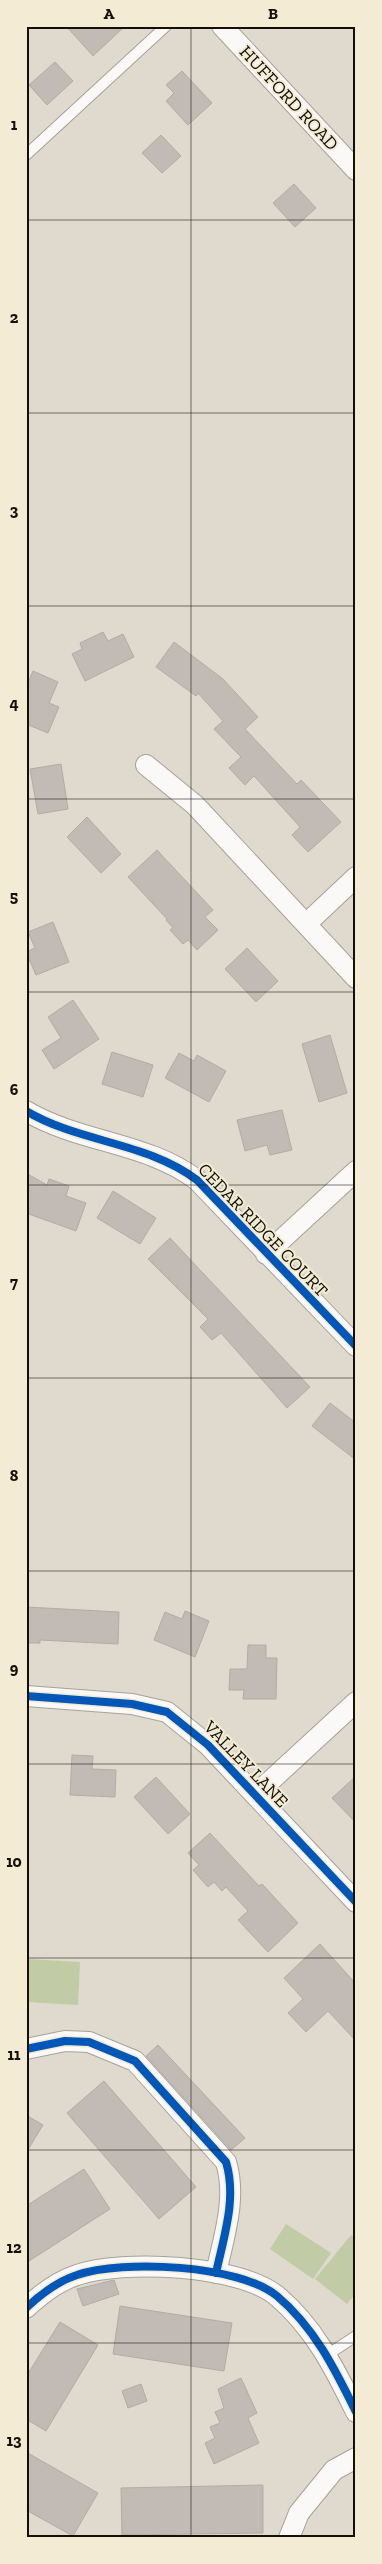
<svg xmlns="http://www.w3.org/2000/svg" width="382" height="2564" font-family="'Zilla Slab',serif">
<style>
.green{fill:#c1cba6}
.building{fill:#c2bbb5;stroke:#b3aba5}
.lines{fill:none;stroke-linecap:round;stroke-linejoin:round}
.lane-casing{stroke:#a6a298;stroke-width:12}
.street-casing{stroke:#a6a298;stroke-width:22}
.lane{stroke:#faf9f8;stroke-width:10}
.street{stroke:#faf9f8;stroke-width:20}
.cycleway-casing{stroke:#f3ebd3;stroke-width:11}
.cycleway{stroke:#0057b8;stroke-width:8}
.grid{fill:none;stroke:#131008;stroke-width:1;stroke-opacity:0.55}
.labels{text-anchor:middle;stroke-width:4;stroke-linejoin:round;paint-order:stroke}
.street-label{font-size:18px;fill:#131008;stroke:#f3ebd3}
.neatline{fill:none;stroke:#131008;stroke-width:2}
.grid-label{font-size:16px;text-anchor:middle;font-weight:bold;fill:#131008}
</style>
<rect width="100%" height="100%" fill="#dfdacd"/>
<!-- green -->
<path class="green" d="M27,1959L80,1962L78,2005L27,2002Z
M286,2224L331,2253L313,2279L270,2249Z
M351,2235L356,2238V2293L347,2304L315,2279Z"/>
<!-- building -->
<path class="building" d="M66,26H125L93,56Z
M55,62L73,81L47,105L29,85Z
M182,71L212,103L188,125L166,101L174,93L166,85Z
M161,135L181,156L162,173L142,153Z
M294,184L316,208L295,227L273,203Z
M103,632L108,641L123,634L134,657L85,681L72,654L82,649L80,643Z
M174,642L223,679L258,717L245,729L297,784L301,780L341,822L308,852L292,835L300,827L254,776L245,785L229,768L241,757L214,729L223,721L198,693L196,696L156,667Z
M33,671L58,682L49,703L59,707L48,733L26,724V687Z
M61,764L68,809L38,814L30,769Z
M87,817L121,854L101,873L67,837Z
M157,850L213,910L205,917L218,930L197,950L188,940L183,944L170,930L173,928L166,920L167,919L128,877Z
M53,922L69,962L36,975L26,952L35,948L28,932Z
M247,948L278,981L256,1002L225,969Z
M73,1000L99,1039L54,1069L42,1050L61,1038L48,1017Z
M330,1035L347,1093L319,1102L302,1044Z
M112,1052L153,1065L143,1097L102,1084Z
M179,1053L194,1061L197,1055L226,1071L209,1102L165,1078Z
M282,1110L292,1150L270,1155L267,1145L245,1151L237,1120Z
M26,1173L47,1185L49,1179L69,1186L66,1196L86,1203L76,1231L26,1213Z
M113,1191L156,1218L140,1244L97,1218Z
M170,1238L310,1387L287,1408L221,1333L212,1340L200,1327L208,1319L148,1259Z
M330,1403L356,1423V1460L312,1426Z
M26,1607L119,1612L118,1644L40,1640V1643H26Z
M185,1611L209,1621L195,1657L154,1640L165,1612L182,1619Z
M248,1645H266V1658H277L276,1699H243L244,1690H229L230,1669H247Z
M72,1755L93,1756L92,1769L116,1770L115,1797L70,1795Z
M356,1776V1823L332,1798Z
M156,1777L190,1814L168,1834L134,1797Z
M210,1833L259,1886L262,1884L298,1923L268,1952L238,1920L248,1911L226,1887L222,1891L214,1882L208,1887L193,1870L199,1865L188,1853Z
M320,1944L356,1984V2041L328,2011L306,2032L288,2013L303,1999L284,1978Z
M158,2045L245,2138L231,2150L146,2056Z
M104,2081L196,2187L159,2219L67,2113Z
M26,2115L43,2125L26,2153Z
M84,2169L110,2209L26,2263V2206Z
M114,2280L119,2294L83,2306L77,2289Z
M120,2306L232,2323L224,2371L113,2354Z
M60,2322L98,2345L46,2431L26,2419V2377Z
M241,2378L257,2413L248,2418L259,2443L214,2464L205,2443L215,2438L210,2427L220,2423L215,2412L224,2408L218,2389Z
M141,2384L147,2401L128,2408L122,2391Z
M26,2452L98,2493L73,2536L26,2510Z
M263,2485V2533L122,2535L121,2488Z"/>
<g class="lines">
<!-- lane casing -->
<g class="lane-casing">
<path id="lane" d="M26,155L166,26
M327,2355L356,2336"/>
</g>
<!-- street casing -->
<g class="street-casing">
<path id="street" d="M222,26L356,170
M146,765L195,805L356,978
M306,924L356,877
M26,1111C80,1143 147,1142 197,1180L356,1346
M266,1254L356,1171
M26,1696L132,1704L167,1712L208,1745L356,1902
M255,1795L356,1702
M26,2049L65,2041L89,2042L135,2061L226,2162C237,2198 224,2236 216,2273
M26,2308C41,2294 58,2281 77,2275C122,2259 240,2265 277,2296C314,2327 335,2369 356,2412
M289,2538L299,2513L334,2470L356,2458"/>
</g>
<!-- lane -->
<use href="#lane" class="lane"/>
<!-- street -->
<use href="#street" class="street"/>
<!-- cycleway casing -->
<g class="cycleway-casing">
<path id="cycleway" d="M26,1111C80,1143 147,1142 197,1180L356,1346
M26,1696L132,1704L167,1712L208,1745L356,1902
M26,2049L65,2041L89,2042L135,2061L226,2162C237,2198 224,2236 216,2273
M26,2308C41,2294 58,2281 77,2275C122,2259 240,2265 277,2296C314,2327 335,2369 356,2412"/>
</g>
<!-- cycleway -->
<use href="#cycleway" class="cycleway"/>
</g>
<!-- grid -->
<path class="grid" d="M191,26V2538M26,220H356M26,413H356M26,606H356M26,799H356M26,992H356M26,1185H356M26,1378H356M26,1571H356M26,1764H356M26,1958H356M26,2150H356M26,2343H356"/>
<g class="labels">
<!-- street labels -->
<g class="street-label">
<text transform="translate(289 98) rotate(47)" y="6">HUFFORD ROAD</text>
<text transform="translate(263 1230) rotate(46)" y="6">CEDAR RIDGE COURT</text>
<text transform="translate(246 1764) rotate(46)" y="6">VALLEY LANE</text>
</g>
</g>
<!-- border -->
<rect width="382" height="2564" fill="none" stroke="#f3ebd3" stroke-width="55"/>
<rect x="28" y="28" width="326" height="2508" class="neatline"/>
<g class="grid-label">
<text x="109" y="19">A</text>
<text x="273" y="19">B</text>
<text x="14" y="130">1</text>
<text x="14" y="323">2</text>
<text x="14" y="516">3</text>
<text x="14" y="709">4</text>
<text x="14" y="902">5</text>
<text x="14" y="1095">6</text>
<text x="14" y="1288">7</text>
<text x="14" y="1481">8</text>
<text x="14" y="1674">9</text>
<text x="14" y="1867">10</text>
<text x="14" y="2060">11</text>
<text x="14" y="2253">12</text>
<text x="14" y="2446">13</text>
</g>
</svg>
